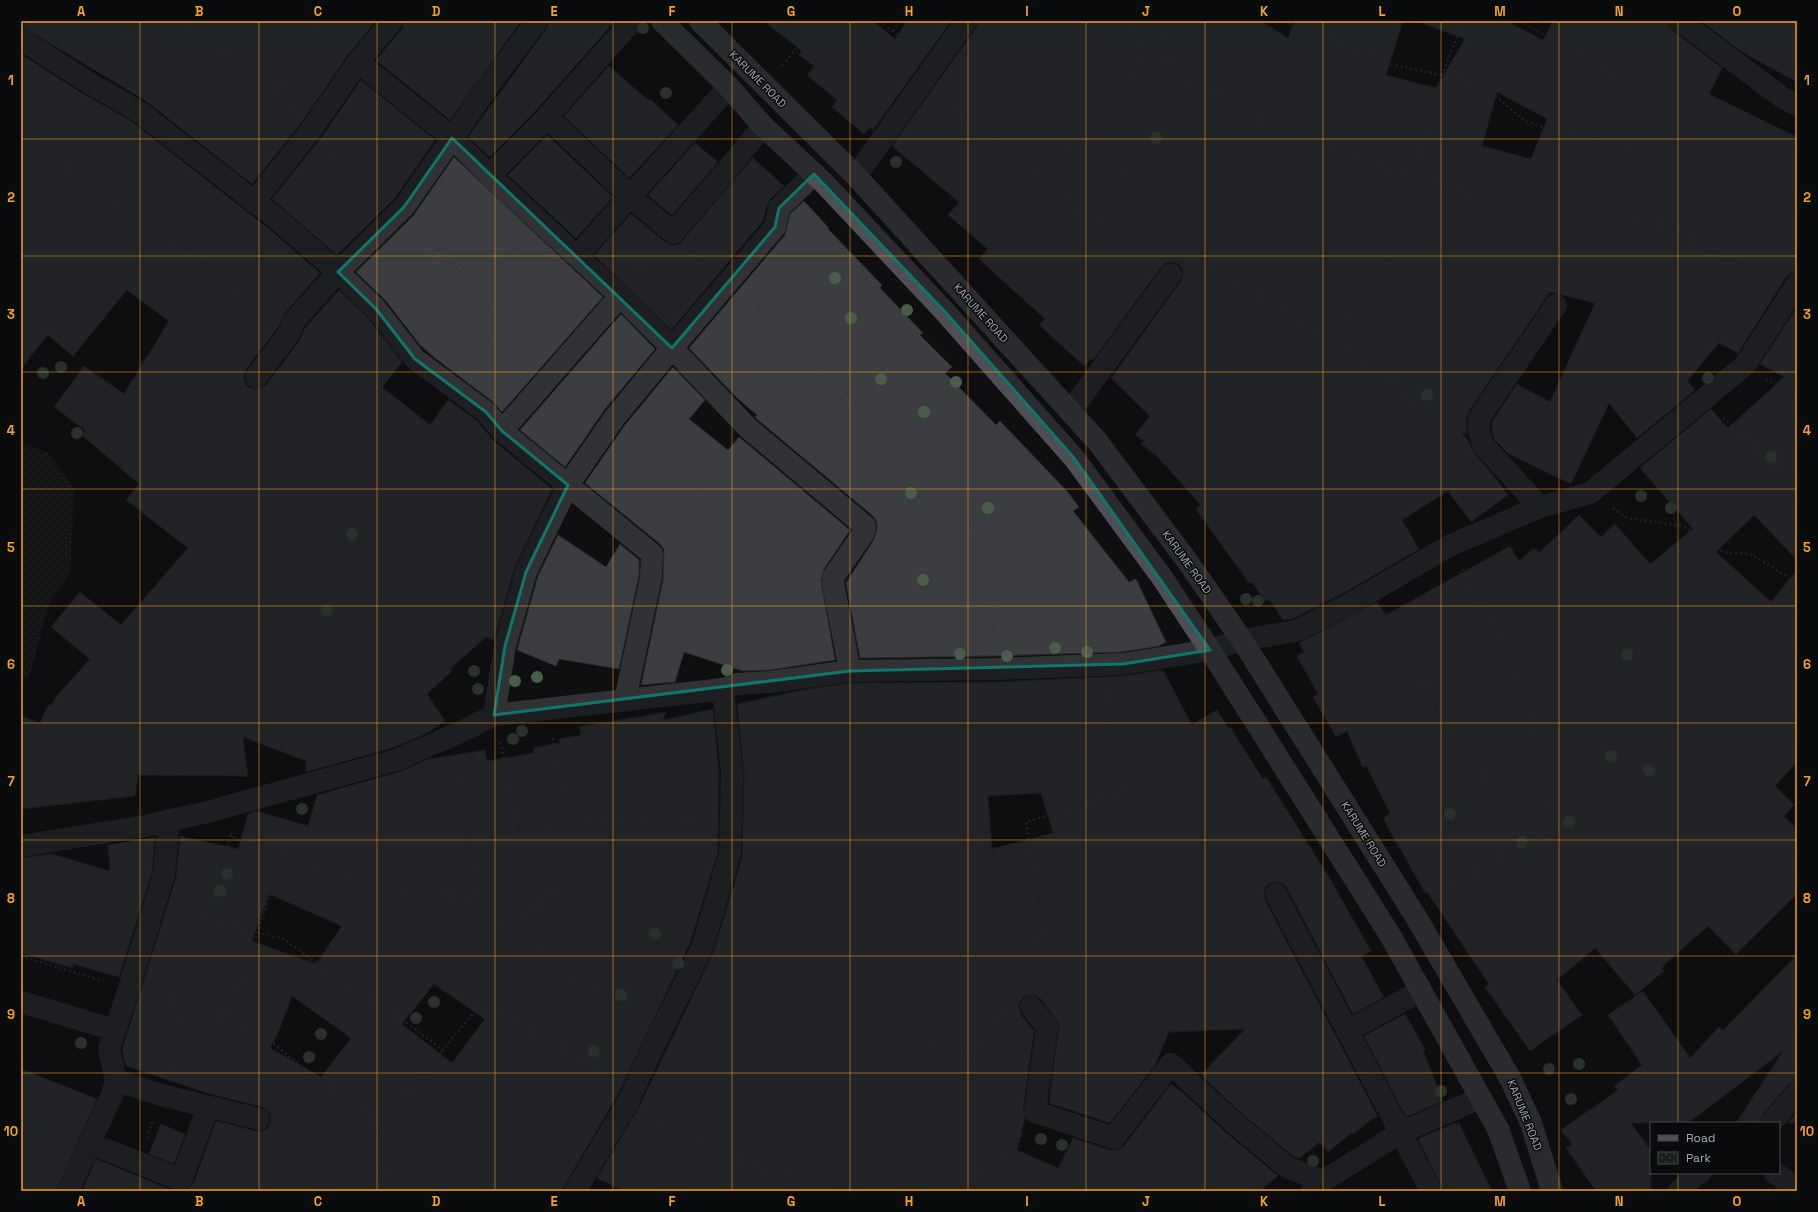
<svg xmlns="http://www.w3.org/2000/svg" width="1818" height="1212" font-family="'Space Grotesk',sans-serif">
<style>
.park{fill:url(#park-dots)}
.building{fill:#3b3d41;stroke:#292a2d;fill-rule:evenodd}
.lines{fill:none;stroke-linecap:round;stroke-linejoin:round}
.path{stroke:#36393d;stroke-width:2.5;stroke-dasharray:2 3;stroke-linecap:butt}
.minor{stroke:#303236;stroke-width:22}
.major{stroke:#4c4f55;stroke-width:22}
.tree{fill:#485e49}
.marked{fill:none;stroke:#0f766e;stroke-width:3;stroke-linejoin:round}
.grid{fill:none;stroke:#f8a320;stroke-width:1;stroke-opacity:0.55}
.labels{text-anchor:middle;stroke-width:3;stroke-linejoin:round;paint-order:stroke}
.street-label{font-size:11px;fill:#a0a7b2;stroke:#0a0b0c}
.neatline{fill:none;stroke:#f8a320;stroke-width:1.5}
.grid-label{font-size:13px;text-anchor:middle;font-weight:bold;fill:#f8a320}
</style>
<defs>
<pattern id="park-dots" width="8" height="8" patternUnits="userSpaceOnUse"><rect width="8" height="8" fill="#1a211a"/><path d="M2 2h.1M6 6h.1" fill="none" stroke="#383e39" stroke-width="1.8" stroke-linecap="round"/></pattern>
</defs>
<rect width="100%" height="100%" fill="#0f0f11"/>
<!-- park -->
<path class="park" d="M21,442L48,453L74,489L70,572L49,604L29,679L21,677Z"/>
<!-- building -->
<path class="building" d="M27,21H376L348,55L301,123L252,184L146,101L23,27Z
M404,21H521L450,120L376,60L402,29Z
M549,21H615L538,108L490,157L468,137L547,28Z
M764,21H873L895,39L907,21H951L873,130L870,127L864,134L832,107L837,100L807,75L814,66L799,55L802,51Z
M978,21H1261L1288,38L1294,21H1403L1386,75L1436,88L1465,39L1424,24V21H1506L1543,40L1553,21H1668L1669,26L1673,31L1722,68L1709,94L1797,137V272L1791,273L1786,277L1738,353L1719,343L1687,381L1695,390L1637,438L1609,403L1571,484L1509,454L1494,439L1492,429V422L1517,384L1550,402L1595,303L1550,292L1469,411L1466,418L1467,434L1462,432L1469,442L1474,453L1492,474L1508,495L1471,522L1448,491L1402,520L1419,549L1347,591L1292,619L1283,620L1269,599L1265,601L1252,582L1250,584L1223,547L1196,509L1201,505L1156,455L1141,444L1144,441L1135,435L1150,416L1111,378L1181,281L1183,275V269L1179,264L1172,262L1166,263L1161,267L1093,360L1091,359L1084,366L1039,325L1045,319L979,259L988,249L948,215L959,202L892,146L976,28ZM1497,92L1547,119L1531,159L1482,146Z
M1701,21H1797V82L1742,52Z
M21,54L80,92L131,121L269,229L320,273L285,313L279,326L246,369L244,376V381L248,387L255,389L261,388L266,385L300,340L305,328L339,290L367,317L402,362L382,387L430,425L448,400L477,421L494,441L552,489L515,567L494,640L486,637L450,669L452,671L427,694L445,721L425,734L392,748L306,772V761L243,737L248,776L138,775L135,796L21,809V716L40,723L49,704L51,706L56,697L90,659L51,627L80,592L121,625L188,548L126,500L139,484L82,435L85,430L54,407L84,366L124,394L169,321L127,290L73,356L48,335L21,368Z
M609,66L649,101L650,99L678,125L629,178L564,116Z
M361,80L435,140L394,199L337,255L272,199L321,138Z
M547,135L613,197L576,238L508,175Z
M695,143L718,162L672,215L648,195Z
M454,157L603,297L502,412L493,402L435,358L420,345L386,301L356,272L413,216Z
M753,158L784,186L770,199L767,205L763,221L671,330L594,255L631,214L665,242L671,245H677L682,241Z
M804,201L829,228L828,229L882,285L880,288L923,333L920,335L952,367L945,373L996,425L1000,421L1066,490L1079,507L1073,511L1129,582L1136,579L1166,642L1159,646L1122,652L995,656L860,658L846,583L873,541L877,529V522L873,516L757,419L755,417L757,415L736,397L689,348L785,235L790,214Z
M1797,307V560L1754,515L1716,552L1771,602L1797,570V762L1775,786L1794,805L1784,816L1797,829V894L1736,954L1708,926L1664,965L1662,969L1664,971L1635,995L1595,948L1557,980L1582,1015L1530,1051L1485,987L1489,984L1427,892L1425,893L1400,848H1399L1383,818L1390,813L1366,766L1363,768L1347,731L1336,737L1313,697L1318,694L1297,656L1304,652L1299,643L1377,602L1386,615L1510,546L1519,561L1534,548L1539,553L1579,515L1601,537L1615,524L1650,564L1693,529L1640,468L1711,409L1728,428L1784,377L1760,364Z
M621,314L655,349L605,409L565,467L520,430Z
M673,367L705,400L689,419L728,450L739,437L850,530L824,569L821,581L835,660L769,670L742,671L684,652L675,682L641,685L663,580L664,549L660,544L585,483L625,425Z
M558,535L606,567L620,544L639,560V575L619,669L559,659L556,666L517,650L538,576Z
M1163,670L1192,725L1217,710L1228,728L1230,727L1263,779L1266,777L1329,877L1371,951L1361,956L1384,997L1353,1014L1287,888L1282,883L1276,882L1270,883L1265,888L1264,894L1265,900L1378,1117L1372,1119L1353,1134V1132L1328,1152L1320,1142L1299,1158L1293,1156L1240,1112L1201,1075L1245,1029L1169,1032L1155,1065L1110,1123L1049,1103L1059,1024L1041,999L1036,996L1030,995L1023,998L1019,1003V1008L1021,1015L1034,1031L1023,1110L1025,1118L1017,1150L1058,1168L1073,1138L1110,1150H1118L1124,1146L1171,1084L1183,1093L1224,1131L1278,1176L1260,1191H623L597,1178L638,1109L713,953L742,858L744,772L737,704L802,690L851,683L995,682L1123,676ZM1041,793L1053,833L992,849L988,796Z
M713,709L719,773L718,852L690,943L616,1098L561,1191H82L96,1159L171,1190H182L189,1188L194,1182L216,1121L256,1131H262L268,1128L271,1122V1115L267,1110L262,1107L207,1093L126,1066L122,1050L176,878L180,836L238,849L248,814L256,811L308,826L317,795L399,772L429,759L485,750L487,761L534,753L533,748L560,743L559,739L581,735L579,727L666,712L663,720ZM269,894L342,926L316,964L252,941ZM434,984L485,1019L452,1063L402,1024ZM292,996L351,1038L321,1077L270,1048L279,1031Z
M155,837L152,872L119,977L73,964L72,968L21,953V858L52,854L110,871L108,845Z
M1797,955V1081L1788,1085L1762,1115L1759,1123H1736L1783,1051L1688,1123H1631L1651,1151V1191H1596L1566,1148L1572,1144L1561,1130L1618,1090L1614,1086L1642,1065L1608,1015L1643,991L1690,1058L1719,1027L1723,1030Z
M1405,1014L1425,1049L1423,1050L1443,1101L1406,1117L1364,1036Z
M21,1069L97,1099L56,1191H21Z
M1797,1112V1123H1788Z
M1455,1123L1456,1125L1459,1123L1492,1191H1444L1418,1139Z
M161,1124L185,1134L174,1164L149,1154Z"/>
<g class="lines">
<!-- path -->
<path class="path" d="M187,21L292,113
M303,21L336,48
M880,21L914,49
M1119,21L1153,49L1248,114L1322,148L1467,193
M1279,21L1314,30L1394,65L1465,80L1498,98L1525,121L1592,142L1641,150L1628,214L1664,225L1687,238L1769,277
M1520,21L1617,77
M893,31L900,21
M235,62L264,21
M107,64L140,21
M782,65L821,21
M271,93L322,37
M940,101L1085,213L1149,258
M21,134L202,261L268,314
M331,149L380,195
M21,173L36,144
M1047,183L1099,113L1153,49L1170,21
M1085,213L1138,149L1191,74L1225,21
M418,232L437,250
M438,249L475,288L540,347
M693,249L709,263
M1197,270L1220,273L1235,281L1308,325L1388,376L1436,422L1453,433
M634,273L654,252
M395,290L446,243L482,203
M748,298L857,402L885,433L894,441L926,477L1018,572L990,579L994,642
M432,339L475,288L521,239
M1335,343L1392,244L1415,176L1442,75L1463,21
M21,354L27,359L21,369
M473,369L514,322L559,275
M1766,379L1792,394L1797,400
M579,383L596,399
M1723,418L1753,444L1797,493
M635,434L763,539L806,581
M1613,508L1627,518L1684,526L1712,550L1753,555L1792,580L1797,585
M1411,658L1428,690L1439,718L1472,773C1476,773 1481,773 1484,775C1498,786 1513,833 1513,851
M500,742L521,831
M454,764L470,840L476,905
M230,833L243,845L346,872L403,892L456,896L476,906L488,926L505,923H522L520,938L565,965L567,974L640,1014
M450,844L581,818L630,816L704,825
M101,895L129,902
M1436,900L1463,878L1504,855L1554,831L1537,771L1532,760L1534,753L1536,707L1471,589L1463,569
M180,914L284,939L316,963L369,999L407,1023L443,1050L480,1005L611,1073
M522,923C532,912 554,890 560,879C580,837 561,778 552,735
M21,956L103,981
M1037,982L1035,957L1043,925L1026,822L1124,792L1117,784L1108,748L1104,721L1105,691
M154,995L187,1004L258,1030L293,1060L372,1118L391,1159L375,1185L385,1191
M229,1019L283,855
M934,1046L977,1059L996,1012L1006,1011
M169,1069L210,921L231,833
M651,1116L709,1148L765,1170L850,1189
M378,1131L443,1050
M147,1138L153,1120
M968,1191L982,1161L994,1155L1010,1156L1022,1135"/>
<!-- minor -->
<path class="minor" d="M392,21L358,62L452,138L499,184L620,296L502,431
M1680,21L1783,98L1797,105
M21,39L86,81L138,111L277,219L338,272L376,309L415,359L486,412L502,431L652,554L651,577L625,700
M729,87L630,196L673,233L728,169L763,126
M547,117L630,196L577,256
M814,174L779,208L775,227L672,348L748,428L865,526L863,534L834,576L833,583L850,671
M490,175L547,117L632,21
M856,176L966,21
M254,202L311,130L358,62
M256,377L290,332L294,321L338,272L404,207L492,81L537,21
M1070,412L1171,274
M1540,507L1483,445L1479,431V418L1556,305
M494,715L505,646L526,572L568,485L615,417L672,348L620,296
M21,846L145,826L207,812L396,760L465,730L494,715L723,689L736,684L770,682L850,671L995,669L1123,664L1210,650L1242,640L1296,631L1353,602L1451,545L1540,507L1590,493L1745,365L1797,284
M1276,894L1431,1191
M21,1002L115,1030
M1031,1007L1047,1027L1035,1112L1114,1138L1171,1064L1232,1121L1287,1167L1323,1181
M1347,1031L1421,991
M116,1080L161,1095L259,1119
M1771,1123L1797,1093
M90,1143L176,1178H182L208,1107
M1775,1173L1797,1189
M68,1191L112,1095L116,1080L109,1049L129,988L164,874L169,820
M575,1191L627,1104L655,1043L702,948L730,854L732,772L723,689
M1312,1191L1323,1181L1400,1133L1480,1098
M1679,1191L1694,1176L1700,1173"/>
<!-- major -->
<path class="major" d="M662,21L729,87L763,126L823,182L946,313L1074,458L1161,576L1210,650L1390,935L1498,1129L1520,1191
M700,21L856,176L967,298L1097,441L1185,558L1242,640L1416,917L1510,1078L1531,1123L1552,1191"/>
</g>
<!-- trees -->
<g class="tree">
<circle cx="643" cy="28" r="6"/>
<circle cx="666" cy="93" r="6"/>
<circle cx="1156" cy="138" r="6"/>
<circle cx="896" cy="162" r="6"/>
<circle cx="835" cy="278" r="6"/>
<circle cx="907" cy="310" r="6"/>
<circle cx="851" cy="318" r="6"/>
<circle cx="61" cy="367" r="6"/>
<circle cx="43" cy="373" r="6"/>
<circle cx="1708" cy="378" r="6"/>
<circle cx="881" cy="379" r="6"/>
<circle cx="956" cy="382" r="6"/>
<circle cx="1427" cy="395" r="6"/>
<circle cx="924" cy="412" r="6"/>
<circle cx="77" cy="433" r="6"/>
<circle cx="1771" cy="457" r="6"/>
<circle cx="911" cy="493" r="6"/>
<circle cx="1641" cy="496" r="6"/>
<circle cx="988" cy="508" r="6"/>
<circle cx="1671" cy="508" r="6"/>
<circle cx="352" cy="534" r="6"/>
<circle cx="923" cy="580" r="6"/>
<circle cx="1246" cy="599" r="6"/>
<circle cx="1258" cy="601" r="6"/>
<circle cx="327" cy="610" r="6"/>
<circle cx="1055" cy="648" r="6"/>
<circle cx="1087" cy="652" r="6"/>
<circle cx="960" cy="654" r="6"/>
<circle cx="1627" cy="654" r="6"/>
<circle cx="1007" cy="656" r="6"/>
<circle cx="727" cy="670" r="6"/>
<circle cx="474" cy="671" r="6"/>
<circle cx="537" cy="677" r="6"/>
<circle cx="515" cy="681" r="6"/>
<circle cx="478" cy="689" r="6"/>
<circle cx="522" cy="731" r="6"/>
<circle cx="513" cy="739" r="6"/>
<circle cx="1611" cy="756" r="6"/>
<circle cx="1649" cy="770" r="6"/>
<circle cx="302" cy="809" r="6"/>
<circle cx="1450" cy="814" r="6"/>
<circle cx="1569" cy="822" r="6"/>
<circle cx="1522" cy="842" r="6"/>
<circle cx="227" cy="874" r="6"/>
<circle cx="220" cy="891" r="6"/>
<circle cx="655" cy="934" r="6"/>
<circle cx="678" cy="963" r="6"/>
<circle cx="621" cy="995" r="6"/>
<circle cx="434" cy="1002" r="6"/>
<circle cx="416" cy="1018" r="6"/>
<circle cx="321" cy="1034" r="6"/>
<circle cx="81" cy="1043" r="6"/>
<circle cx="594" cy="1051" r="6"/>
<circle cx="309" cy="1057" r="6"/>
<circle cx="1579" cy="1064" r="6"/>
<circle cx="1549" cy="1069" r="6"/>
<circle cx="1441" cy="1091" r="6"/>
<circle cx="1571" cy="1099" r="6"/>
<circle cx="1041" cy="1139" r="6"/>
<circle cx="1062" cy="1145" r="6"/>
<circle cx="1313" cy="1161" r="6"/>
</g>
<!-- marked area -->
<path d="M0 0H1818V1212H0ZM452,138L672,348L775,227L779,208L814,174L946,313L1074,458L1210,650L1123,664L850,671L494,715L505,646L526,572L568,485L502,431L486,412L415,359L376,309L338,272L404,207Z" fill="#0f0f11" fill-opacity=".55" fill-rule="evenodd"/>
<path class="marked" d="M452,138L672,348L775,227L779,208L814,174L946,313L1074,458L1210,650L1123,664L850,671L494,715L505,646L526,572L568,485L502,431L486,412L415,359L376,309L338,272L404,207Z"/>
<!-- grid -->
<path class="grid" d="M140,21V1191M259,21V1191M377,21V1191M495,21V1191M613,21V1191M732,21V1191M850,21V1191M968,21V1191M1086,21V1191M1205,21V1191M1323,21V1191M1441,21V1191M1559,21V1191M1678,21V1123M21,139H1797M21,256H1797M21,372H1797M21,489H1797M21,606H1797M21,723H1797M21,840H1797M21,956H1797M21,1073H1797M1678,1173V1191"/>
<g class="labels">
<!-- street labels -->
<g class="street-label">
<text transform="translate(758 79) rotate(45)" y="4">KARUME ROAD</text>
<text transform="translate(981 313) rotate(48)" y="4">KARUME ROAD</text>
<text transform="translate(1187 562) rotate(54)" y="4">KARUME ROAD</text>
<text transform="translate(1364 834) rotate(58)" y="4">KARUME ROAD</text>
<text transform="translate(1525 1115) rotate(68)" y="4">KARUME ROAD</text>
</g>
</g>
<!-- border -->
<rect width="1818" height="1212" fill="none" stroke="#0a0b0c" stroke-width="44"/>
<!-- legend -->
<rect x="1650" y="1122" width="130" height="52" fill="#0a0b0c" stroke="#46494e"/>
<rect x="1658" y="1135" width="20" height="6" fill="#4c4f55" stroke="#46494e"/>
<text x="1686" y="1142" font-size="12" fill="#a0a7b2">Road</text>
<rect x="1658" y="1152" width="20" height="12" fill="url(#park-dots)" stroke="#46494e"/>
<text x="1686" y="1162" font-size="12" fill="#a0a7b2">Park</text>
<rect x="22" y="22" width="1774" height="1168" class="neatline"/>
<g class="grid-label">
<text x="81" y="16">A</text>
<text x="199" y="16">B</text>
<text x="318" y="16">C</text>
<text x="436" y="16">D</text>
<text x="554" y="16">E</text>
<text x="672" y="16">F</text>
<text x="791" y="16">G</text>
<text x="909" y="16">H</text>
<text x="1027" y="16">I</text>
<text x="1146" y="16">J</text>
<text x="1264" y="16">K</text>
<text x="1382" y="16">L</text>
<text x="1500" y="16">M</text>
<text x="1619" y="16">N</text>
<text x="1737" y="16">O</text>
<text x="11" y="85">1</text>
<text x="1807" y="85">1</text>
<text x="11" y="202">2</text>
<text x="1807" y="202">2</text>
<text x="11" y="319">3</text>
<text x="1807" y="319">3</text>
<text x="11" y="435">4</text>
<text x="1807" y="435">4</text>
<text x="11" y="552">5</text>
<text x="1807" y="552">5</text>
<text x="11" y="669">6</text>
<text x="1807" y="669">6</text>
<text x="11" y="786">7</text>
<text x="1807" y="786">7</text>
<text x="11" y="903">8</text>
<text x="1807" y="903">8</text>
<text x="11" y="1019">9</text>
<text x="1807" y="1019">9</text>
<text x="11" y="1136">10</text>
<text x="1807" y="1136">10</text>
<text x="81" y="1206">A</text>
<text x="199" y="1206">B</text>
<text x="318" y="1206">C</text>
<text x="436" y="1206">D</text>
<text x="554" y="1206">E</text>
<text x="672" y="1206">F</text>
<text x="791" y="1206">G</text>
<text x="909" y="1206">H</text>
<text x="1027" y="1206">I</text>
<text x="1146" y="1206">J</text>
<text x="1264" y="1206">K</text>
<text x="1382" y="1206">L</text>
<text x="1500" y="1206">M</text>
<text x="1619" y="1206">N</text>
<text x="1737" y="1206">O</text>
</g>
</svg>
